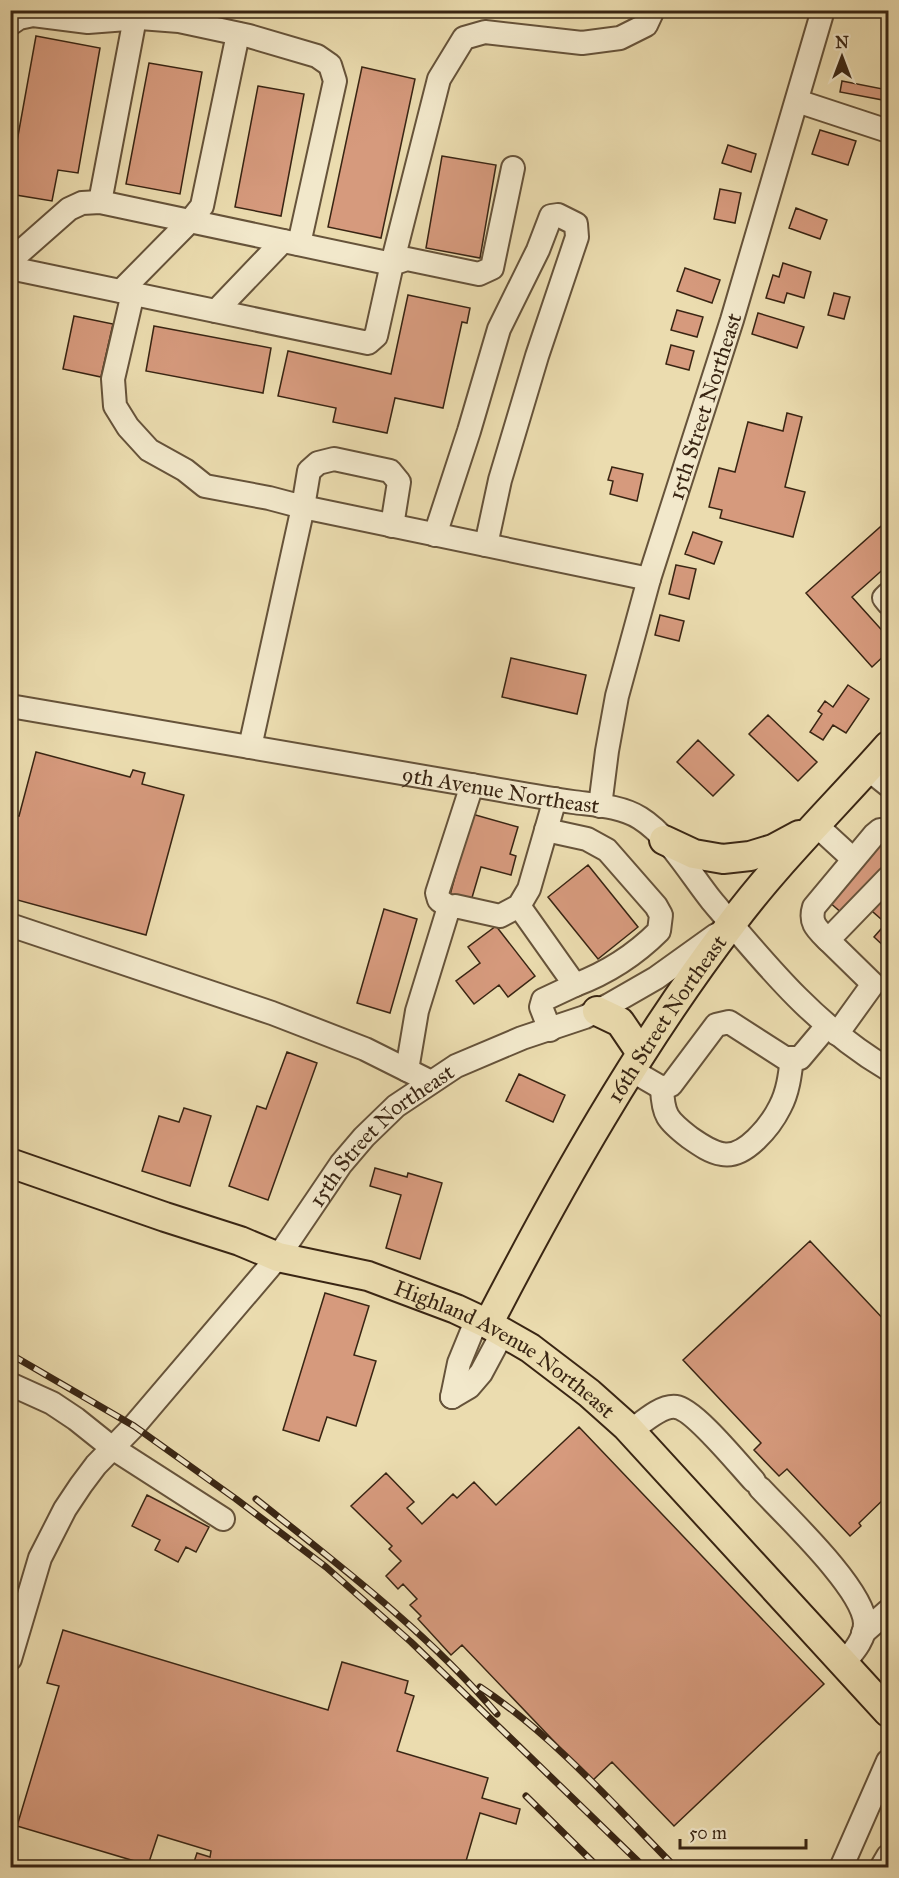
<svg xmlns="http://www.w3.org/2000/svg" width="899" height="1878" font-family="'IM FELL Great Primer',serif">
<style>
.building{fill:#d69a7d;stroke:#392513;stroke-width:1.5}
.lines{fill:none;stroke-linecap:round;stroke-linejoin:round}
.minor-casing{stroke:#66533a;stroke-width:26}
.major-casing{stroke:#392513;stroke-width:32}
.minor{stroke:#f2e8cb;stroke-width:22}
.major{stroke:#ebdcaf;stroke-width:28}
.rail-casing{stroke:#392513;stroke-width:7}
.rail{stroke:#f2e8cb;stroke-width:4.5;stroke-dasharray:14;stroke-linecap:butt}
.labels{text-anchor:middle;stroke-width:4.5;stroke-linejoin:round;paint-order:stroke}
.street-label{font-size:22px;fill:#392513;stroke:#f2e8cb}
</style>
<rect width="100%" height="100%" fill="#ebdcaf"/>
<filter id="stains"><feTurbulence type="fractalNoise" baseFrequency=".00333" numOctaves="4"/><feColorMatrix values="0 0 0 0 .2 0 0 0 0 .09 0 0 0 0 .02 0 0 0 .5 -.17"/></filter>
<radialGradient id="worn" r=".72"><stop offset=".6" stop-color="#630" stop-opacity="0"/><stop offset="1" stop-color="#630" stop-opacity=".3"/></radialGradient>
<!-- building -->
<path class="building" d="M36,36L100,48L78,173L58,170L52,201L10,194V157L12,147H16Z
M149,63L202,72L180,194L126,184Z
M362,67L415,79L381,238L328,227Z
M842,81L888,90V101L840,92Z
M258,86L304,94L281,216L235,207Z
M820,130L856,141L848,165L812,154Z
M728,145L756,154L751,172L722,163Z
M442,156L496,165L480,258L426,248Z
M720,189L741,193L735,223L714,219Z
M796,208L827,220L820,239L789,228Z
M783,263L811,272L804,298L787,293L784,303L766,298L773,275L779,277Z
M685,268L720,280L712,303L677,291Z
M834,293L850,297L844,319L828,315Z
M408,295L470,308L467,323L462,322L443,408L395,398L387,433L333,422L336,408L278,396L288,351L391,374Z
M677,310L703,317L697,337L671,330Z
M758,313L804,327L797,348L752,334Z
M74,316L113,324L101,377L63,369Z
M154,326L271,348L263,393L146,371Z
M671,345L694,351L689,370L666,364Z
M787,413L802,417L785,487L805,492L793,537L720,518L722,510L709,507L719,468L735,472L748,422L783,431Z
M612,467L643,474L637,501L610,494L613,481L608,480Z
M888,520V565L852,597L888,637V652L872,667L806,593Z
M693,532L722,542L714,564L685,554Z
M676,565L696,569L689,599L669,594Z
M660,615L684,621L679,641L655,635Z
M511,658L586,675L577,714L502,697Z
M848,685L869,699L846,733L833,725L823,740L810,732L822,714L818,711L825,701L833,707Z
M768,715L817,762L798,781L749,734Z
M698,740L734,775L713,796L677,762Z
M36,752L130,777L133,770L145,773L142,784L184,795L146,935L10,898V814L19,816Z
M472,814L518,827L510,854L516,856L511,875L481,867L471,901L450,895Z
M884,838L888,842V865L871,885L888,901V925L858,899L844,915L828,901Z
M588,865L638,927L598,959L548,897Z
M384,909L417,919L390,1013L357,1003Z
M888,921V950L874,937Z
M496,926L535,976L508,997L499,985L474,1004L456,981L480,963L468,947Z
M287,1052L317,1063L268,1200L229,1186L257,1106L266,1109Z
M519,1074L565,1095L553,1122L506,1101Z
M184,1108L211,1116L190,1186L142,1171L159,1116L179,1122Z
M375,1168L407,1177L408,1173L442,1183L420,1259L386,1248L401,1195L370,1186Z
M810,1241L888,1324V1495L859,1523L861,1526L850,1536L787,1469L779,1476L754,1450L761,1443L683,1360Z
M325,1293L369,1306L354,1355L376,1361L356,1426L327,1417L319,1441L283,1430Z
M579,1427L824,1684L674,1826L612,1762L592,1781L462,1645L451,1655L418,1619L421,1616L410,1605L417,1599L403,1584L398,1589L386,1576L401,1561L389,1549L392,1546L351,1506L386,1473L414,1502L407,1508L422,1524L453,1494L457,1498L474,1482L496,1505Z
M147,1495L209,1527L196,1552L186,1547L178,1562L155,1550L160,1540L132,1526Z
M63,1630L328,1710L342,1662L408,1681L405,1693L414,1696L397,1751L488,1778L482,1798L520,1809L516,1824L480,1813L464,1868H192L197,1853L210,1857L211,1851L158,1835L148,1865L17,1826L59,1686L47,1683Z"/>
<g class="lines">
<!-- minor casing -->
<g class="minor-casing">
<g id="minor">
<path d="M10,24L19,18L33,15L88,22L140,18L179,21L249,36L317,56L330,65L335,81L299,244"/>
<path d="M797,101L888,131"/>
<path d="M100,202L135,18"/>
<path d="M10,261L69,209L82,203L100,202L392,264L439,79L464,38L485,32L582,43L620,38L646,25L653,10"/>
<path d="M10,268L368,343L376,336L392,264L407,259L479,274L492,268L513,168"/>
<path d="M121,291L190,221L202,206L238,34"/>
<path d="M133,293L113,379L115,406L128,427L149,450L185,470L205,486L269,498L303,507L309,471L318,463L334,459L390,471L399,482L392,526"/>
<path d="M216,311L283,241"/>
<path d="M435,535L469,431L499,329L538,250L551,216L558,215L576,224L577,237L537,356L500,480L486,545"/>
<path d="M888,594L884,598L888,603"/>
<path id="s1" d="M10,706C170,733 329,761 489,788C517,793 545,798 573,802C595,805 621,806 640,818C669,836 691,875 712,901C765,964 816,1027 888,1069"/>
<path d="M250,747L303,507L649,579"/>
<path d="M868,769L888,785"/>
<path id="s2" d="M600,806L607,751L617,696L649,579L732,320L823,10"/>
<path d="M816,825L853,859"/>
<path d="M546,830L587,839L607,850L656,906L661,915L659,931C635,955 607,973 575,985"/>
<path d="M519,906L575,985L543,1000L541,1007L550,1030"/>
<path d="M449,907L439,900L437,893L472,785"/>
<path d="M10,925L272,1013L365,1049L431,1082"/>
<path d="M828,940C817,929 809,923 814,907L874,835L880,830L888,831"/>
<path d="M837,1034L873,984L828,940L888,878"/>
<path d="M407,1070L417,1011L449,907L455,906L500,916L519,906L529,889L555,799"/>
<path d="M631,1070L662,1088L671,1085L716,1025L729,1022L785,1058H800L827,1026"/>
<path d="M662,1088C663,1115 667,1120 689,1137C699,1144 710,1152 722,1154C745,1159 771,1125 780,1107C788,1092 790,1075 792,1058"/>
<path d="M10,1384L52,1403L76,1419L111,1447L223,1519"/>
<path d="M452,1397L469,1387L481,1373L503,1332"/>
<path d="M452,1397L459,1363L477,1319"/>
<path d="M631,1431C642,1423 661,1405 676,1407C694,1409 740,1466 754,1481"/>
<path d="M760,1488C785,1515 863,1588 865,1623C865,1639 854,1651 844,1663"/>
<path d="M863,1633L888,1611"/>
<path id="s3" d="M10,1659L40,1558L65,1509L81,1485L96,1465L134,1426L278,1257L341,1164L364,1137L396,1106L456,1066L522,1038L585,1017L609,1005L656,978L716,935"/>
<path d="M841,1868L888,1761"/>
<path d="M881,1868L888,1856"/>
</g>
</g>
<!-- major casing -->
<g class="major-casing">
<g id="major">
<path d="M664,840L694,854L723,859L750,856L773,849L799,835"/>
<path d="M597,1011L620,1022L641,1053"/>
<path id="s4" d="M10,1163L165,1217L240,1241L278,1257L368,1276L456,1309L488,1324L530,1348L589,1393L626,1426L888,1712"/>
<path id="s5" d="M488,1324C560,1185 637,1048 732,923C779,860 836,805 888,746"/>
</g>
</g>
<!-- minor -->
<use href="#minor" class="minor"/>
<!-- major -->
<use href="#major" class="major"/>
<!-- rail casing -->
<g class="rail-casing">
<path id="rail" d="M10,1354L134,1426L236,1499L326,1567L411,1642L645,1868
M256,1499C340,1566 427,1632 497,1714
M480,1687C554,1736 614,1805 676,1868
M526,1796L599,1868
M511,1865L518,1868"/>
</g>
<!-- rail -->
<use href="#rail" class="rail"/>
</g>
<g class="labels">
<!-- street labels -->
<g class="street-label">
<text dy="8" stroke="none"><textPath href="#s2" startOffset="414">15th Street Northeast</textPath></text>
<text dy="8" stroke="none"><textPath href="#s1" startOffset="498">9th Avenue Northeast</textPath></text>
<text dy="8" stroke="none"><textPath href="#s5" startOffset="354">16th Street Northeast</textPath></text>
<text dy="8" stroke="none"><textPath href="#s3" startOffset="652">15th Street Northeast</textPath></text>
<text dy="8" stroke="none"><textPath href="#s4" startOffset="532">Highland Avenue Northeast</textPath></text>
</g>
</g>
<!-- margin -->
<rect width="899" height="1878" fill="none" stroke="#ebdcaf" stroke-width="36"/>
<rect x="12" y="12" width="875" height="1854" fill="none" stroke="#392513" stroke-width="3"/>
<rect x="18" y="18" width="863" height="1842" fill="none" stroke="#392513" stroke-width="1.5"/>
<!-- north arrow -->
<g transform="translate(842 57)" stroke="#f2e8cb" stroke-width="4.5" paint-order="stroke">
<path d="M0-4.5L10 22L0 15L-10 22Z" fill="#392513"/>
<text y="-9" font-size="16" font-weight="bold" text-anchor="middle" fill="#392513">N</text>
</g>
<!-- scale -->
<path d="M680 1839v9h126v-9" fill="none" stroke="#392513" stroke-width="3"/>
<text x="689" y="1839" font-size="18" fill="#392513" stroke="#f2e8cb" stroke-width="4.5" paint-order="stroke">50 m</text>
<rect width="100%" height="100%" filter="url(#stains)"/>
<rect width="100%" height="100%" fill="url(#worn)"/>
</svg>
